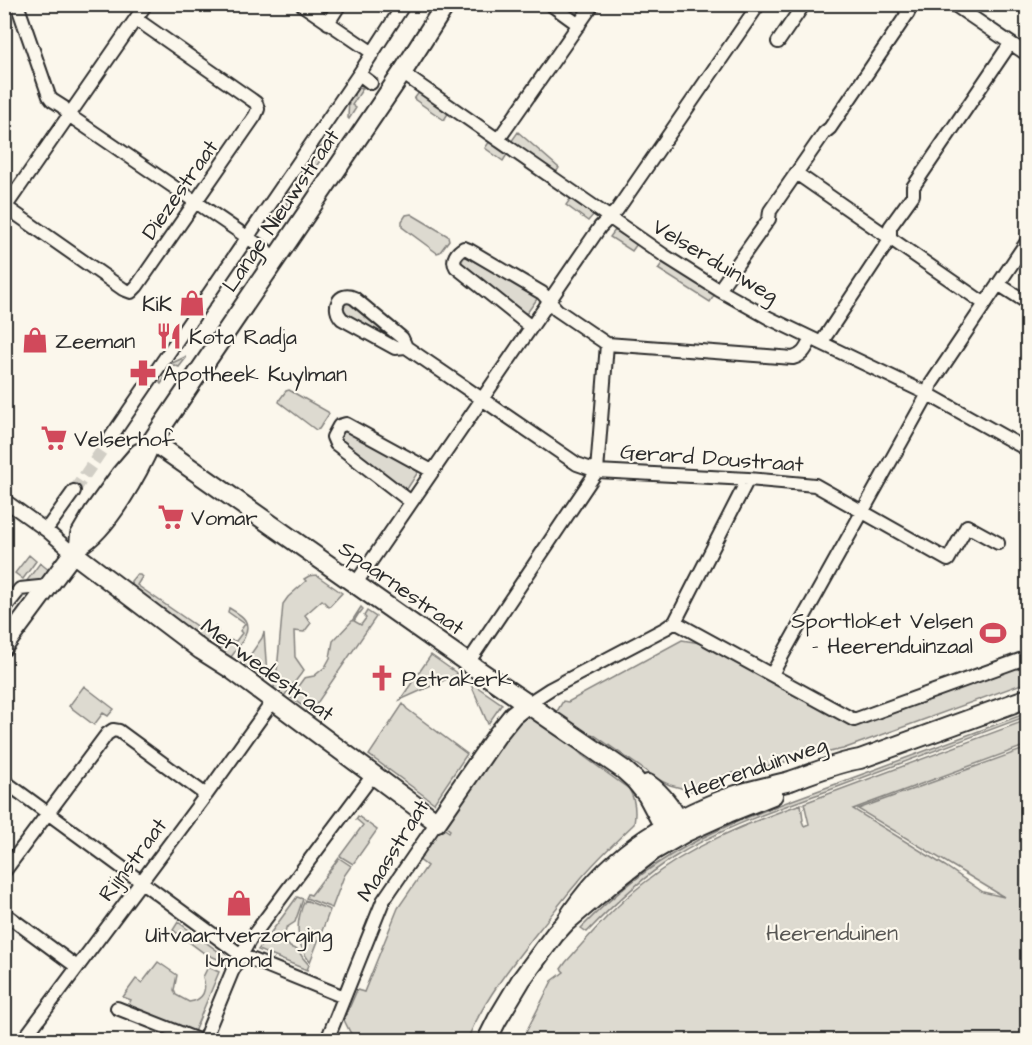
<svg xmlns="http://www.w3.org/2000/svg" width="1032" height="1045" font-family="'Architects Daughter',sans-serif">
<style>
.green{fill:#dddad0;stroke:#84827e;stroke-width:1.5}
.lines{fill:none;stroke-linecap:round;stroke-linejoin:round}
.street-tunnel{stroke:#d1cec5;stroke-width:12;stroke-dasharray:12 6;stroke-linecap:butt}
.street-casing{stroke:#2b2b2b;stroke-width:16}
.secondary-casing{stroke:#2b2b2b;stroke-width:22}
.street{stroke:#fbf7ec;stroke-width:12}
.secondary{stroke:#fbf7ec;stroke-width:18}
.labels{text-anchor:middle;stroke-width:4.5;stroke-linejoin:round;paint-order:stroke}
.street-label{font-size:22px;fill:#2b2b2b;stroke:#fbf7ec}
.poi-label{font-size:22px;fill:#2b2b2b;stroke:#fbf7ec;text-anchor:start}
.park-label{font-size:22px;fill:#585754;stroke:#fbf7ec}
</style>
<rect width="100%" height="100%" fill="#fbf7ec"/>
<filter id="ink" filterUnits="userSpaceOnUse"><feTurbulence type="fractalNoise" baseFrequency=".0167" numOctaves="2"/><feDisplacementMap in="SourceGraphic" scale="12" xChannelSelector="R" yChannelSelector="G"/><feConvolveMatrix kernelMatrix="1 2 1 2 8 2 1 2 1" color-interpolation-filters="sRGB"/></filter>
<g filter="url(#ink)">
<!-- green -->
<path class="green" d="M362,87L363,88L352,105L356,108L349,119L348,118L349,98L354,96V91Z
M420,91L449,112L444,120L414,99Z
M518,132L559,168L555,174L511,142Z
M490,141L508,153L503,161L485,148Z
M332,142H333L313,171L312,170L313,160L317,158L318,148Z
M301,187L302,188L282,217L281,211L286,209L287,194Z
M571,198L594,214L588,221L566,205Z
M411,214L448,236L449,240L440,252L437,253L402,227V221L406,215Z
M615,230L637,244L632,251L610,237Z
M465,256L536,296L537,299L527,313H524L464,265L461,262Z
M663,262L715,294L710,302L658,269Z
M349,303L393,337L391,340L345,313L342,307L344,304Z
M185,357L186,358L179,367L174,365L161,384L160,383L161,373L166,371V366Z
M289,390L328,412L329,414L319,429L316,430L279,402L280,399L286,391Z
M343,431H347L417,470L418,472L407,489H405L340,439L339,437Z
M29,555L36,561L23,579L15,573Z
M40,563L50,571L41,582L29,584L26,582Z
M136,575H140L142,577L137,585L208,634L215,626L218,631L209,644L208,645L130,588L131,581Z
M316,575L342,593L329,607L322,600L305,615L311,623L304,632L294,631L295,657L304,670L281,700L278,698L274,687L277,671L283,604L288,597L306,581L304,579L309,576Z
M361,607L363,609L360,613H359L354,621L361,625L366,618L364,616L367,611L376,617L311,712L290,697L304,678L314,676L325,667L330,658L333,641L352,621Z
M229,608C234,611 242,615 245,620C253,633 235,651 228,661L220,652L221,645L227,640L236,641L242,633L240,631L245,624L228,612Z
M264,632L267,675L261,685L246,672L244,664L262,638Z
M682,640L706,644L859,723L1027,664V682L843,749L725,775L692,791L670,785L659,780L594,735L580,730L556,713L563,701L568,702Z
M431,655L458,674L400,700Z
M470,682L502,704L488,724Z
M84,686L114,709L108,716L103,713L94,725L69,706Z
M403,704L407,709L467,754L434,803L369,755Z
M1027,713V716C961,741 894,766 827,791C775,810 720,828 673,858C641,878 613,905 587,932L581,928C612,896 646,868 685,847C735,819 791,801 844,781C905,758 966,736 1027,713Z
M529,716L533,717L570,743L582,755L629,789C635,799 636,812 634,824C614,843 594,862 577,883C564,898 552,914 539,930C512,964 484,1000 467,1040H356L350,1032L344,1020L357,990L364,992L398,908L427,866L418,859L440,826L449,832L450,830L442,824L509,727L522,717Z
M1027,720V745L853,809L945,866L983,892L1004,897L858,809L1027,748V1040H522L552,981L564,972L561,969L566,962C591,934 615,906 644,883C690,846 745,824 801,804L803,820L802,821L804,826L809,824L804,803Z
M358,816L377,830L353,864L340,856L363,825L356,819Z
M339,858L351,866L344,876L332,908L306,898L308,894L311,895Z
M297,897L303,899L295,922L286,928L284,939L290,947L298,950L303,958L309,965L307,970L258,950Z
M305,900L330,910L310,962C295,943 295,922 305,900Z
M178,922L223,955V957L222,961L204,953L173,930Z
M158,962L177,975L174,990L176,995L189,1002C204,1000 207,990 203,977L208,967L219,972L194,1032L128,1006L131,1000L123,997L136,979L142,983Z"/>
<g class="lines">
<!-- street-tunnel -->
<path class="street-tunnel" d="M74,491L111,437"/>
<!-- street casing -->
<g class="street-casing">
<path id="street" d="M17,4L49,96L52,100L63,107L70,116L266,250
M301,4L373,53
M550,4L579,25
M953,4L1028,55
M328,23L340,4
M778,42L804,4
M402,73L665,256L719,290L769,318L928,394L1028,450
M359,74L404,4
M498,140L593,4
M796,173L985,304
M6,207L123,289L131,292L137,286L255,116L258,109L256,103L252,100L136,19
M4,209L146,4
M998,284L1028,303
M719,290L769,219L770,211L824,133L830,128L908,13L902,4
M531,327L456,267C451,259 457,252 464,248L469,250L542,293L557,310L607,344L793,358C804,355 806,348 811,339
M821,343L890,239V227L913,195V187L1010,44
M406,347L395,348L342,319C331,308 339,291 354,298L402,338L406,347L577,464L597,471L748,479L815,485L948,560L967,526L998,543
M111,437L359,74L371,83
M4,500L46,530L73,553
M411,502L336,444L333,437L339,426L346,424L432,471
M46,530L74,491
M356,583L600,227L617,210L759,4
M4,609L20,589L49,586
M675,622L748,479
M468,663L597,471L607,344
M772,674L928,394L931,384L1028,240
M527,704L550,689L666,628L675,622L854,720L1028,657
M4,781L241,955L344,997
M4,872L107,734L113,730L119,731L206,795
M4,913L77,967
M117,1008L198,1040
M23,1040L206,795L273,701
M204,1040L232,972L249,941L373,775
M327,1040L383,901L437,822"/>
</g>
<!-- secondary casing -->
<g class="secondary-casing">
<path id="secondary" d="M152,441L468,663L624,770L634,779L647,795L671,840
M79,545C107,530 139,471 152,441L402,73L446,4
M73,553L201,650L231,669L437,822L497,735L513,715L527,704
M4,646L79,545L80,535L93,513L121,474L139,453
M648,784C664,795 674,812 683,828
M565,923C604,859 663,821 733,796C751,790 771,786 790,781C813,773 836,763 860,759L1028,698
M487,1040L497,1020L521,980L555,934L565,923L613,882L653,851L686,832L728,813L773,795"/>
</g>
<!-- street -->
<use href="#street" class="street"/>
<!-- secondary -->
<use href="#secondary" class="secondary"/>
</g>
</g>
<!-- icons -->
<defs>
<g id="shop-bare" transform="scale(2.07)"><path d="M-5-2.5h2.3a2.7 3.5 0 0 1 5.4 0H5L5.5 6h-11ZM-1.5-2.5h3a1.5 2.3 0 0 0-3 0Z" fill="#d1495b" stroke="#fbf7ec" stroke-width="2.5" paint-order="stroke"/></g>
<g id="restaurant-bare" transform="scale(2.07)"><path d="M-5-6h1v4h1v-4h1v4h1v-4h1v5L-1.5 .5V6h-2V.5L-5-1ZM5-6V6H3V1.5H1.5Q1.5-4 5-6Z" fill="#d1495b" stroke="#fbf7ec" stroke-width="2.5" paint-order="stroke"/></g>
<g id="pharmacy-bare" transform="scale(2.07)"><path d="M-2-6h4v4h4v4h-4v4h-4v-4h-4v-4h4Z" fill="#d1495b" stroke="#fbf7ec" stroke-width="2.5" paint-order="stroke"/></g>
<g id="supermarket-bare" transform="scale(2.07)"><path d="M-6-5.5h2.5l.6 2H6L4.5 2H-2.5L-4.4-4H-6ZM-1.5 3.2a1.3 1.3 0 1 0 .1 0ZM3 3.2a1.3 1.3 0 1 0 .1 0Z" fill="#d1495b" stroke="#fbf7ec" stroke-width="2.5" paint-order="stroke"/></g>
<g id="stadium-bare" transform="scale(2.07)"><path d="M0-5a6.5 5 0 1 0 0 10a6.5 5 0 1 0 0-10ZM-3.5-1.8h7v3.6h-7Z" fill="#d1495b" stroke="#fbf7ec" stroke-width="2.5" paint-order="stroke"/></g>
<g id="church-bare" transform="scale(2.07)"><path d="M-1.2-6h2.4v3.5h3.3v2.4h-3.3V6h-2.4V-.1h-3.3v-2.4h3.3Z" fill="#d1495b" stroke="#fbf7ec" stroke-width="2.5" paint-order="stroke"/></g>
</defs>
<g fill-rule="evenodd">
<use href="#shop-bare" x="192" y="303"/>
<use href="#restaurant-bare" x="169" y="336"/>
<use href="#shop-bare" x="35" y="340"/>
<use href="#pharmacy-bare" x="143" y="373"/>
<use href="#supermarket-bare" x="54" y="438"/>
<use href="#supermarket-bare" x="171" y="517"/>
<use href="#stadium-bare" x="993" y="633"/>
<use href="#church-bare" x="382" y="678"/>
<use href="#shop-bare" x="239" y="903"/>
</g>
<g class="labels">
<!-- street labels -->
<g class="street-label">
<text transform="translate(179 189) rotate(-55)" y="8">Diezestraat</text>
<text transform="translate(280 210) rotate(-56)" y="8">Lange Nieuwstraat</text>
<text transform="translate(716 260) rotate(31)" y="8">Velserduinweg</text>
<text transform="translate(712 457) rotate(4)" y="8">Gerard Doustraat</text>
<text transform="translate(402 587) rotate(35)" y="8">Spaarnestraat</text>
<text transform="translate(268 669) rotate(36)" y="8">Merwedestraat</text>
<text transform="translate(755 767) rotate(-19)" y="8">Heerenduinweg</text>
<text transform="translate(392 850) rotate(-58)" y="8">Maasstraat</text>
<text transform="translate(132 859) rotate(-53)" y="8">Rijnstraat</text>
</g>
<!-- poi labels -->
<g class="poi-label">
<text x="172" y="311" text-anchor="end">KiK</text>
<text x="189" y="344">Kota Radja</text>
<text x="55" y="348">Zeeman</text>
<text x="163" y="381">Apotheek Kuylman</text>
<text x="74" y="446">Velserhof</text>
<text x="191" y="525">Vomar</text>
<text x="973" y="628" text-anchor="end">Sportloket Velsen<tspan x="973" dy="25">- Heerenduinzaal</tspan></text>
<text x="402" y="686">Petrakerk</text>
<text x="239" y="942" text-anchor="middle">Uitvaartverzorging<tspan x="239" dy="25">IJmond</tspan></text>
</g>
<!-- park labels -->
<g class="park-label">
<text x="832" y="940">Heerenduinen</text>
</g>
</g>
<!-- margin -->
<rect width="1032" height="1045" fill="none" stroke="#fbf7ec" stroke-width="24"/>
<rect x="12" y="12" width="1008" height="1021" fill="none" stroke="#2b2b2b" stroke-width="2" filter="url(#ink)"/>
</svg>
